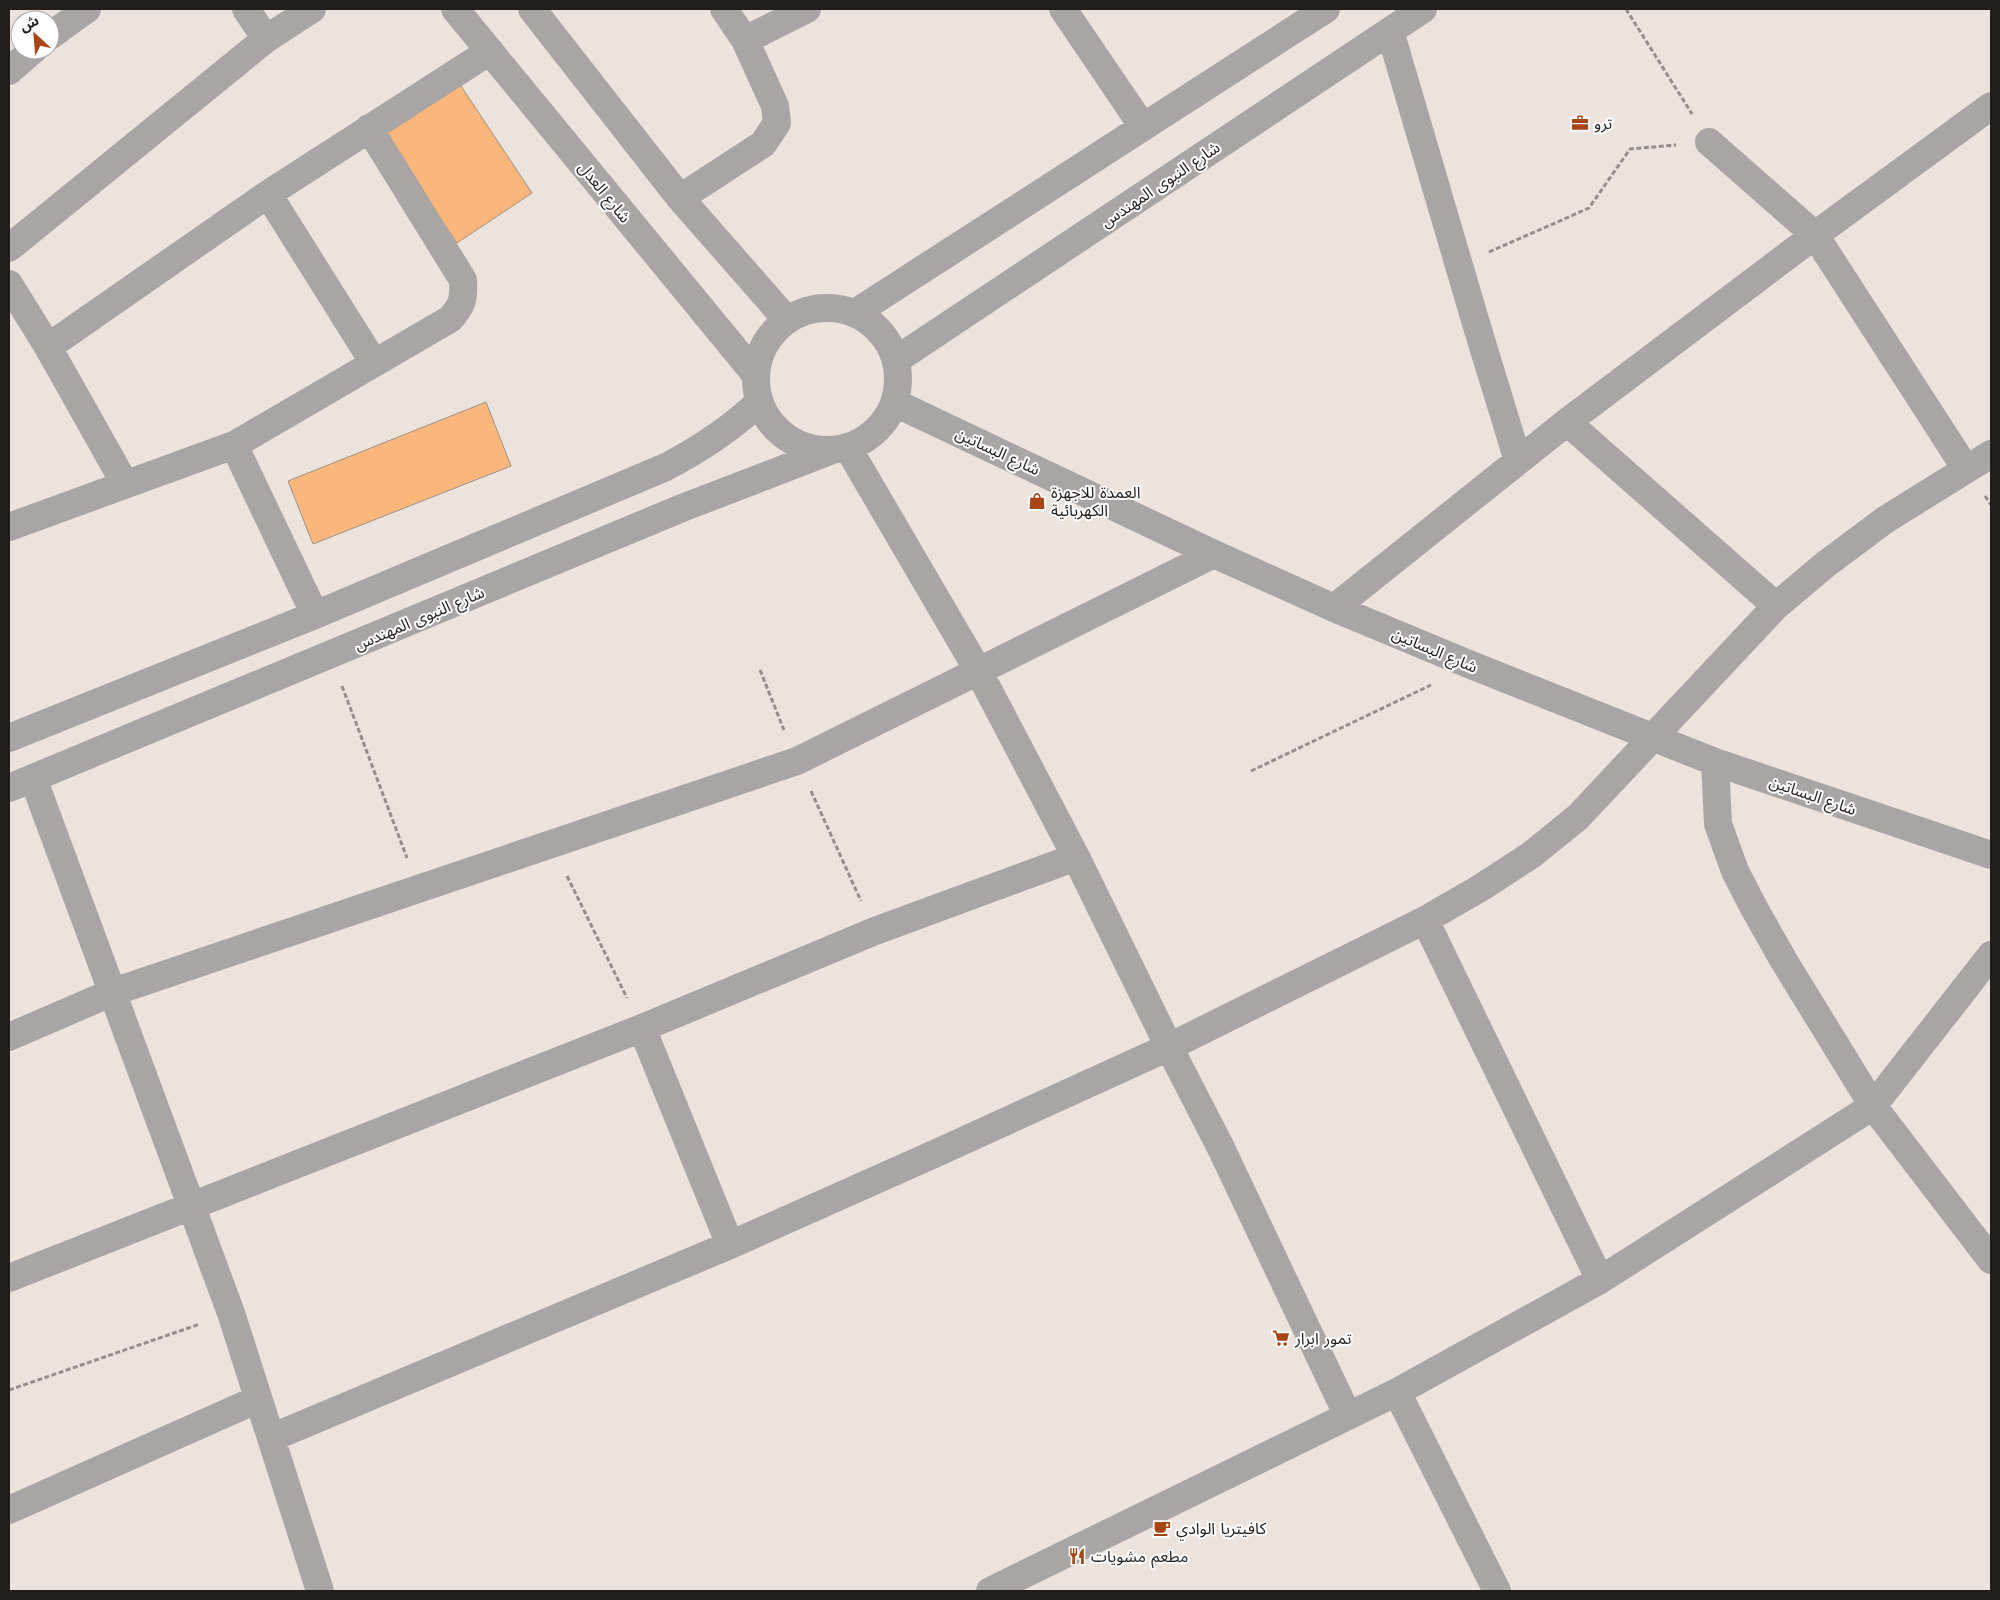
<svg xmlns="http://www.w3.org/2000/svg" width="2000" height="1600" font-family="'Work Sans','Noto Sans Arabic',sans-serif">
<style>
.building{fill:#fbb67a;stroke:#989089}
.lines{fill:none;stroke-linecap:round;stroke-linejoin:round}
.path{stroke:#958e8a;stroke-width:3;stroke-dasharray:5 2.5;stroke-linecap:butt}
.minor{stroke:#aaa5a5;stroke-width:28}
.labels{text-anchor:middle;stroke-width:4;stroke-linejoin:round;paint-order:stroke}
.poi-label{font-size:16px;fill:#211d1b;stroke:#fff;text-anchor:start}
.street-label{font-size:16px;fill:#211d1b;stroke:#fff}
</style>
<rect width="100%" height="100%" fill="#ece3dc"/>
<!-- building -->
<path class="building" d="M459,83L532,193L457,243L383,134Z
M486,402L511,466L313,544L288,481Z"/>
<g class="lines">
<!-- path -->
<path class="path" d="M1626,9L1692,114
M1489,252L1589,208L1630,149L1676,145
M1985,496L1991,505
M760,670L784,730
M342,686L407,858
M1251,771L1431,685
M811,791L861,901
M567,876L627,998
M9,1390L200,1324"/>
<!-- minor -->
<path class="minor" d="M246,9L266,39
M455,9L756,375
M532,9L680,198L787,320
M1063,9L1143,127
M1390,31L1478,330L1518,461
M50,36L87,9
M745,40L807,9
M9,71L33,50
M1709,142L1815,235L1966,469
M268,194L374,363
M680,198L763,144L777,123L775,106L745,40L724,9
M9,248L266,39L312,9
M9,284L48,347L125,484
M756 379a71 71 0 1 1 142 0a71 71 0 1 1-142 0Z
M855,313L1326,9
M48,347L268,194L490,51
M896,360L1423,9
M895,403L1214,554L1334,608L1471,665L1715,762L1991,855
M1567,422L1776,606
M234,445L315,615
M848,448L979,672L1076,857L1169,1047L1220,1146L1348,1416
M9,527L234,445L450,319C463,305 464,298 463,280L369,128
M1334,608L1567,422L1815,235L1991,106
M9,738L315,615L666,467C700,449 731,429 759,402
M1715,762L1718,824L1735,871L1754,908L1784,961L1873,1106L1991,1260
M33,778L231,1313L320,1591
M9,788L682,508L830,451
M1425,920L1600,1280
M642,1028L730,1245
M9,1037L113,992L797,761L1214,554
M9,1278L642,1028L875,931L1076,857
M1397,1392L1497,1591
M271,1438L730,1245L932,1155L1169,1047L1425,920L1482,887L1531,855L1578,817L1776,606L1826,564L1885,520L1991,454
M9,1510L258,1399
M990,1591L1397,1392L1600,1280L1873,1106L1991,955"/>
</g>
<!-- icons -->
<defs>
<g id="office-bare" transform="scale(1.35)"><path d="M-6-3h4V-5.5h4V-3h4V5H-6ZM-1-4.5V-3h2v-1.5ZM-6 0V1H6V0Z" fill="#a94415" stroke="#fff" stroke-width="2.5" paint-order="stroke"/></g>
<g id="shop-bare" transform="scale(1.35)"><path d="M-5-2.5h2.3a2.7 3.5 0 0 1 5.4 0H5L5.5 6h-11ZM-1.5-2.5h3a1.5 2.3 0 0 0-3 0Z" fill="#a94415" stroke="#fff" stroke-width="2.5" paint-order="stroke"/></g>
<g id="supermarket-bare" transform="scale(1.35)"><path d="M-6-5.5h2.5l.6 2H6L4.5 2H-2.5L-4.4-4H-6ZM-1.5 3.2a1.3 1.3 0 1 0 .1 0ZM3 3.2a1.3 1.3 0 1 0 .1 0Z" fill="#a94415" stroke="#fff" stroke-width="2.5" paint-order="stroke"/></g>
<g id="cafe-bare" transform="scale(1.35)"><path d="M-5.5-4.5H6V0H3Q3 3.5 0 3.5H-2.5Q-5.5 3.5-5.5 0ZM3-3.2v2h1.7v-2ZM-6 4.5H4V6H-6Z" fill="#a94415" stroke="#fff" stroke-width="2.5" paint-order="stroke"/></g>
<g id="restaurant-bare" transform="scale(1.35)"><path d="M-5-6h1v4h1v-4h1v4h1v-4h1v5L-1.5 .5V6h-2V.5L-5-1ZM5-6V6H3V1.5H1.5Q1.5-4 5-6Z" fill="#a94415" stroke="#fff" stroke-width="2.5" paint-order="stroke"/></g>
</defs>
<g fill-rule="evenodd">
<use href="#office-bare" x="1580" y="123"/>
<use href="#shop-bare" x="1037" y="501"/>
<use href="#supermarket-bare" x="1281" y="1338"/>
<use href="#cafe-bare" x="1162" y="1528"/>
<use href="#restaurant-bare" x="1077" y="1556"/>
</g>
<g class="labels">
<!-- poi labels -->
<g class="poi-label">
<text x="1594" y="129">ترو</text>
<text x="1051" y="498">العمدة للاجهزة<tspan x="1051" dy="18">الكهربائية</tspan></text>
<text x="1295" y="1344">تمور ابرار</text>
<text x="1176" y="1534">كافيتريا الوادي</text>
<text x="1091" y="1562">مطعم مشويات</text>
</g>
<!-- street labels -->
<g class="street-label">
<text transform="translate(1160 184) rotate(-34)" y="6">شارع النبوى المهندس</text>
<text transform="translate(605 192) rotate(51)" y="6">شارع العدل</text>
<text transform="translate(998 451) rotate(25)" y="6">شارع البساتين</text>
<text transform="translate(419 618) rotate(-23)" y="6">شارع النبوى المهندس</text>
<text transform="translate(1435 650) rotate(23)" y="6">شارع البساتين</text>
<text transform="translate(1813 795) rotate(19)" y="6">شارع البساتين</text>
</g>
</g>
<!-- border -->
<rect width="2000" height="1600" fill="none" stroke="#211d1b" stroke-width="20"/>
<!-- north arrow -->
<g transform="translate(35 35) rotate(334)"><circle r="24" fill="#ffffff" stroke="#a6a5a4"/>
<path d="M0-4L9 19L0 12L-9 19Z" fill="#a94415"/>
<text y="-8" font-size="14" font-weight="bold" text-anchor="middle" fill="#211d1b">ش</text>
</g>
</svg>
